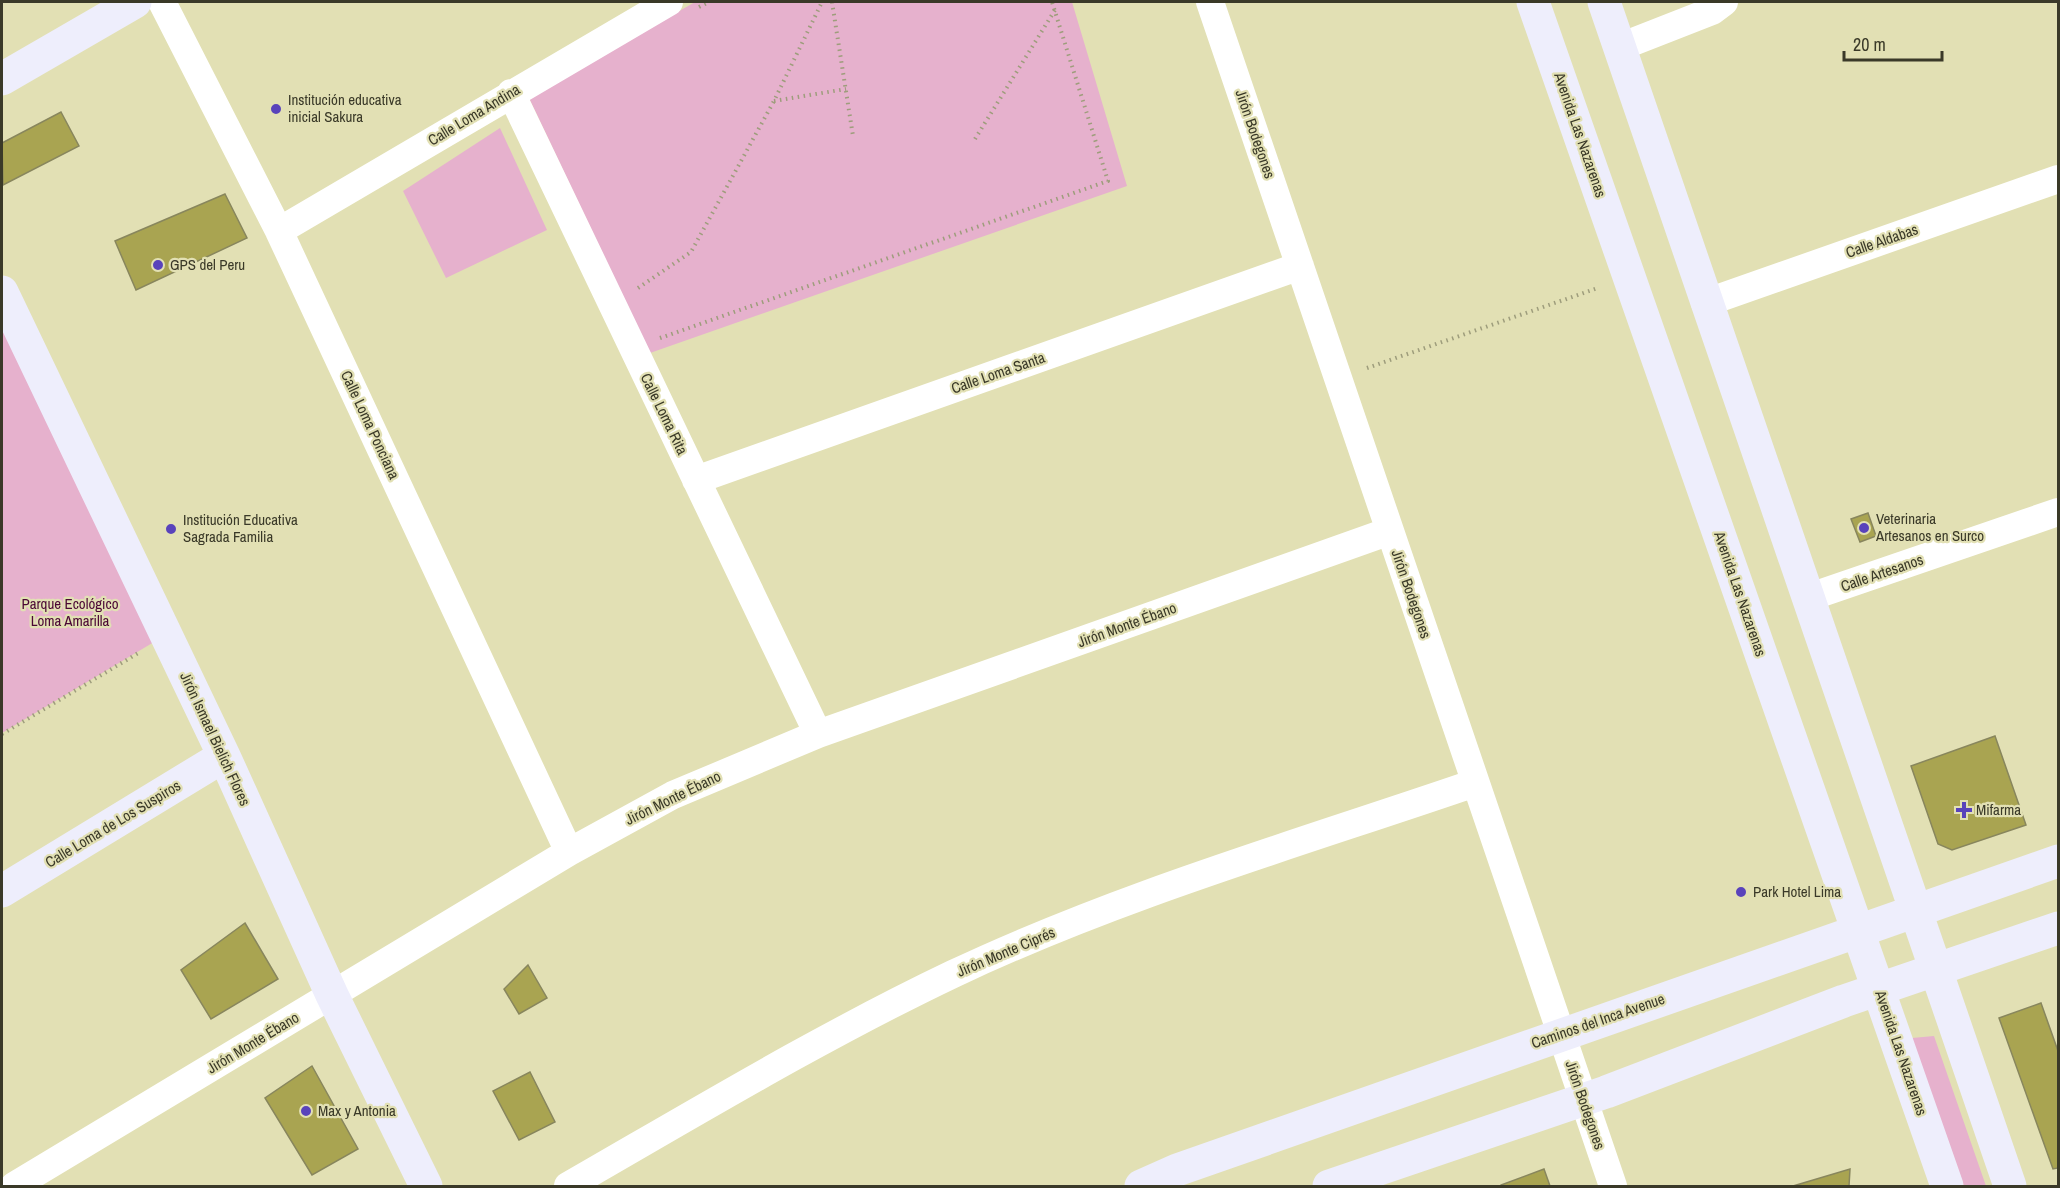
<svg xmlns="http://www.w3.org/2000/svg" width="2060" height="1188" font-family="'Archivo Narrow',sans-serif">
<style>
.green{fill:#e6b1cd}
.building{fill:#a9a451;stroke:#88865d;stroke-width:1.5}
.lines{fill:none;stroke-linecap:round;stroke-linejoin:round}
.path{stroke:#9e9d7c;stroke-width:4;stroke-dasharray:1.5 4.5;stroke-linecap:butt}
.street{stroke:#fff;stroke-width:28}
.secondary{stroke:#eeeefc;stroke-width:33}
.poi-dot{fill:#5943bb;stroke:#e2e0b4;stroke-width:2}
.labels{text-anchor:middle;stroke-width:4.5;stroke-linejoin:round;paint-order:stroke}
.poi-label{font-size:15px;fill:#3a3928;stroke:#e2e0b4;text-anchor:start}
.street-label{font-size:15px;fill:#3a3928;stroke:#e2e0b4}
.park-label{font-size:15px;fill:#4b0735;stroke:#e2e0b4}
</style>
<rect width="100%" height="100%" fill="#e2e0b4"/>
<!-- green -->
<path class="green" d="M695,2H1072L1127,186L650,353L529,98Z
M500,128L547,230L446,278L403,191Z
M2,317L159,639L2,733Z
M1934,1036L1986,1186H1964L1912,1038Z"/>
<!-- building -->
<path class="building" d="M61,112L79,146L3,185L2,143Z
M225,194L247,238L136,290L115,241Z
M1868,513L1876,536L1860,542L1851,519Z
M1995,736L2026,825L1952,850L1938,844L1911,766Z
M245,923L278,979L211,1019L181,970Z
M528,965L547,998L519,1014L504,989Z
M2041,1003L2058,1051V1168L2053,1169L1999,1018Z
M312,1066L358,1149L312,1175L265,1098Z
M530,1072L555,1122L519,1140L493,1091Z
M1544,1169L1550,1186H1501V1185Z
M1850,1169L1849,1186H1793Z"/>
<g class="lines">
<!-- path -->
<path class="path" d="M832,2L853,136
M699,7L709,2
M774,101L846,89
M975,139L1055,10
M638,288L691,252L774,101L822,2
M660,338L1108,181L1052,2
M1367,368L1598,288
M2,734L140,652"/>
<!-- street -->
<path class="street" d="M162,2L279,231L569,852
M1210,2L1613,1186
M1620,47L1712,11L1724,2
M511,93L818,734
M279,231L669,2
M1705,303L2058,179
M696,480L1300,266
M1807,598L2058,512
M14,1186L569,852L673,795L818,734L1390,531
M568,1186C695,1113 821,1037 953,974C1120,895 1300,843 1475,783"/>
<!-- secondary -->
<path class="secondary" d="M1533,2L1947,1186
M1604,2L2010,1186
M2,79L135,2
M2,292L224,756L332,995L426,1186
M2,891L224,756
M1141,1186L1177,1170L2058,861
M1329,1186L1606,1092L1844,1001L2058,928"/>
</g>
<!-- markers -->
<g class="poi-dot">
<circle cx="276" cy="109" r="6"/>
<circle cx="158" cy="265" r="6"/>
<circle cx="1864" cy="528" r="6"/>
<circle cx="171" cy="529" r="6"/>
<path d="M1961 801h6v6h6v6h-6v6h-6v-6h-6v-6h6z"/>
<circle cx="1741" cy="892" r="6"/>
<circle cx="306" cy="1111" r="6"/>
</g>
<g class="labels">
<!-- poi labels -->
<g class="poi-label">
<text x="288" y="105">Institución educativa<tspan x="288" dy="17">inicial Sakura</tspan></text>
<text x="170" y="270">GPS del Peru</text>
<text x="1876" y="524">Veterinaria<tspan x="1876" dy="17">Artesanos en Surco</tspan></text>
<text x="183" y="525">Institución Educativa<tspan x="183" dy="17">Sagrada Familia</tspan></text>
<text x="1976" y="815">Mifarma</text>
<text x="1753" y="897">Park Hotel Lima</text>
<text x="318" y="1116">Max y Antonia</text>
</g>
<!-- street labels -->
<g class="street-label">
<text transform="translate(474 115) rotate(-31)" y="5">Calle Loma Andina</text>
<text transform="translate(1255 134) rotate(71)" y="5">Jirón Bodegones</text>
<text transform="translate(1580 135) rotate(71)" y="5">Avenida Las Nazarenas</text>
<text transform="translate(1882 241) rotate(-19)" y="5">Calle Aldabas</text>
<text transform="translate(998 373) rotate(-19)" y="5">Calle Loma Santa</text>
<text transform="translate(664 414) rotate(64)" y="5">Calle Loma Rita</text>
<text transform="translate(370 425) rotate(65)" y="5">Calle Loma Ponciana</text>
<text transform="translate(1882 573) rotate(-19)" y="5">Calle Artesanos</text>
<text transform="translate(1411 594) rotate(71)" y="5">Jirón Bodegones</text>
<text transform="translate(1740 594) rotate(71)" y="5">Avenida Las Nazarenas</text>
<text transform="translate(1127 625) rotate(-20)" y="5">Jirón Monte Ébano</text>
<text transform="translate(215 739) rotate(65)" y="5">Jirón Ismael Bielich Flores</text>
<text transform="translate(673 798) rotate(-26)" y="5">Jirón Monte Ébano</text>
<text transform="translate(113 824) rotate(-31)" y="5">Calle Loma de Los Suspiros</text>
<text transform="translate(1006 952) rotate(-23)" y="5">Jirón Monte Ciprés</text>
<text transform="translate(1598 1021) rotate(-19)" y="5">Caminos del Inca Avenue</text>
<text transform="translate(253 1043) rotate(-31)" y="5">Jirón Monte Ébano</text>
<text transform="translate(1901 1053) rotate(71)" y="5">Avenida Las Nazarenas</text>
<text transform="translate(1585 1105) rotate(71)" y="5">Jirón Bodegones</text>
</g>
<!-- park labels -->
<g class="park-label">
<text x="70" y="609">Parque Ecológico<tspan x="70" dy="17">Loma Amarilla</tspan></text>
</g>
</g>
<!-- border -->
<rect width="2060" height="1188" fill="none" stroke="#3a3928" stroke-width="6"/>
<!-- scale -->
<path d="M1844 51v9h98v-9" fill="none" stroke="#3a3928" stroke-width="3"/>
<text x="1853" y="51" font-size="18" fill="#3a3928" stroke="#e2e0b4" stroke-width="4.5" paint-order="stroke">20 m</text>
</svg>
